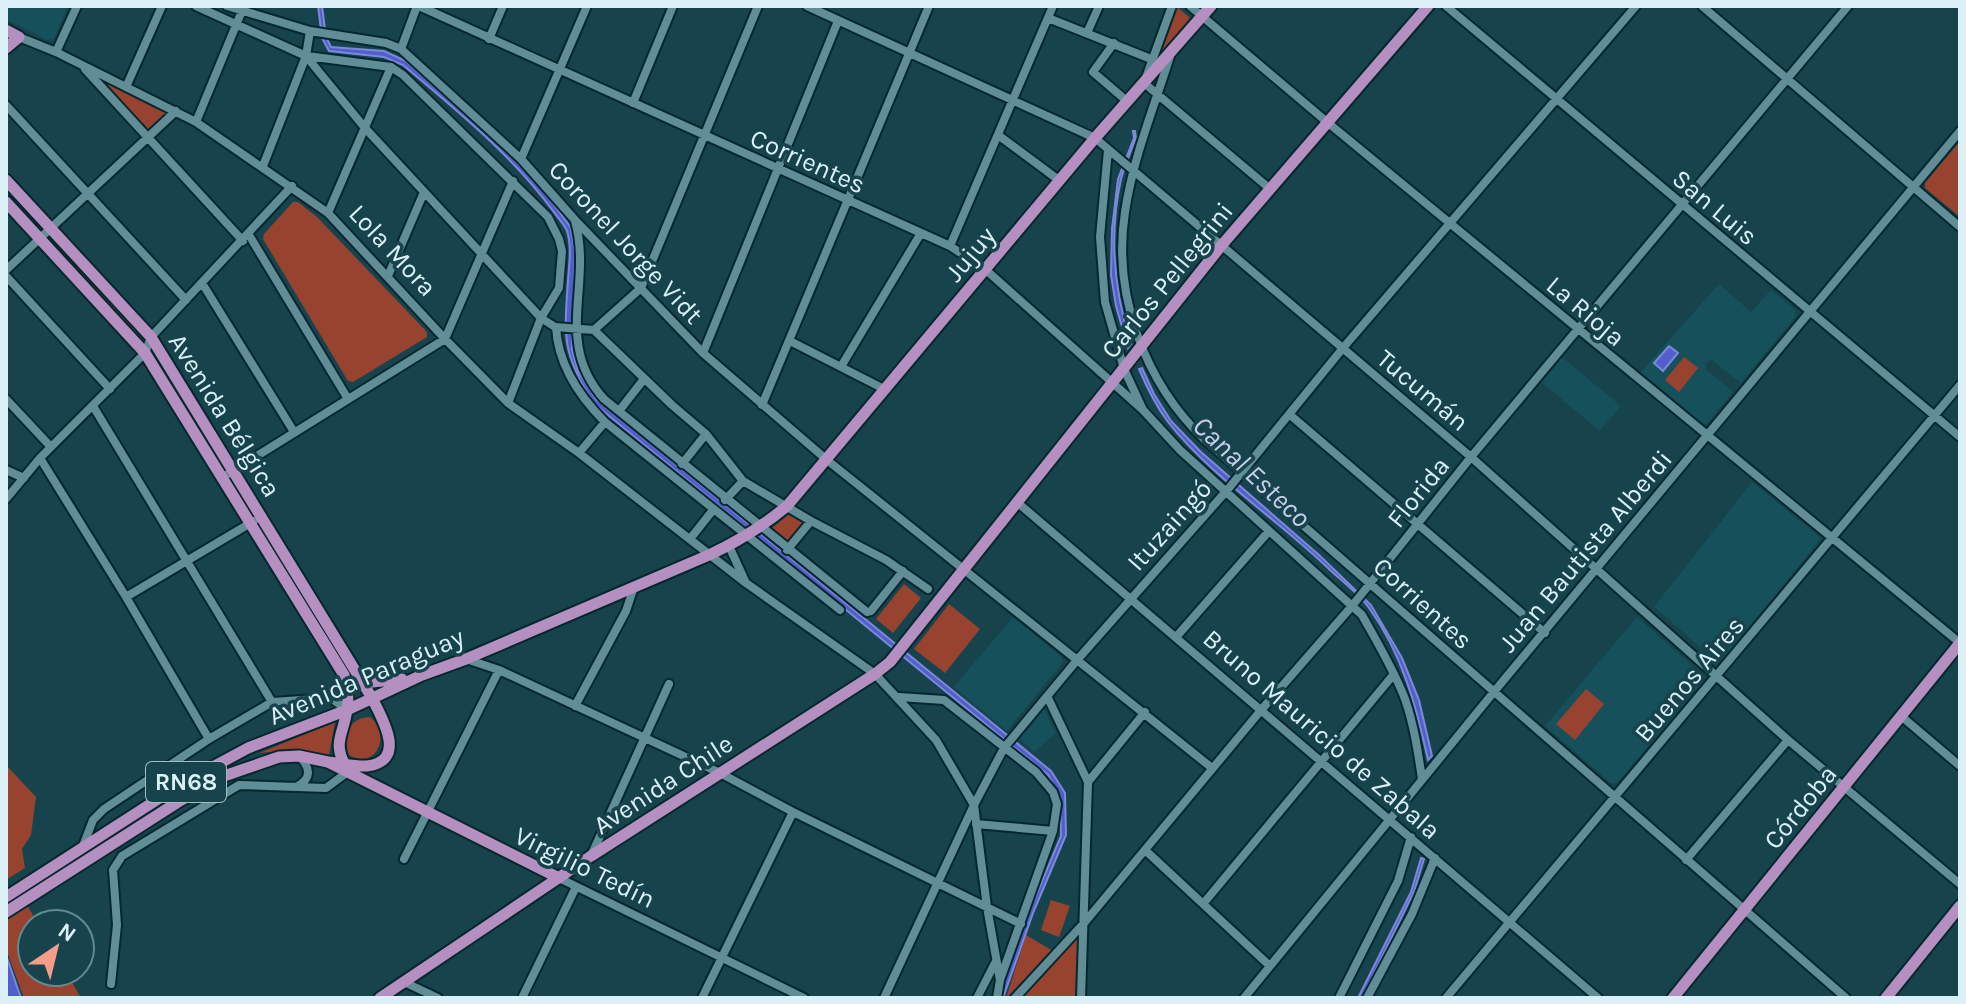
<svg xmlns="http://www.w3.org/2000/svg" width="1966" height="1004" font-family="Karla,sans-serif">
<style>
.built{fill:#16505b}
.green{fill:#98432f}
.water{fill:#525ecb;stroke:#7b8ad8;stroke-width:2}
.lines{fill:none;stroke-linecap:round;stroke-linejoin:round}
.minor-casing{stroke:#05282f;stroke-width:12}
.major-casing{stroke:#05282f;stroke-width:15}
.minor{stroke:#618d97;stroke-width:8}
.major{stroke:#b68fc1;stroke-width:11}
.labels{text-anchor:middle;stroke-width:7;stroke-linejoin:round;paint-order:stroke}
.shield{fill:#16434c;stroke:#a0bdc4;stroke-width:2}
.shield-label{font-size:24px;font-weight:bold;fill:#dbf1f7}
.street-label{font-size:26px;fill:#dbf1f7;stroke:#16434c}
.water-label{font-size:28px;font-style:italic;fill:#c7ceea;stroke:#16434c}
</style>
<rect width="100%" height="100%" fill="#16434c"/>
<!-- built -->
<path class="built" d="M6,6H68L54,38L48,40L6,19Z
M1719,284L1751,312L1771,290L1795,310V317L1741,383L1712,360L1707,362L1705,369L1733,392L1707,424H1702L1640,373Z
M1562,357L1621,406L1600,431L1541,382Z
M1752,482L1821,538L1720,664L1654,607Z
M1013,617L1062,657V663L1007,731L954,687Z
M1637,617L1705,677L1704,680L1617,783H1611L1545,726Z
M1040,709H1044L1056,733L1034,752L1017,736Z"/>
<!-- green -->
<path class="green" d="M1176,6L1190,18L1160,54L1157,52Z
M102,79L169,111L148,130Z
M1960,141V217L1925,188V183Z
M293,202H298L317,217L427,332V337L353,382L348,381L263,239L264,234Z
M55,241L138,330V333L135,334L53,246Z
M1684,357L1698,368L1679,392L1665,380Z
M792,512L805,521L788,542L772,528Z
M904,584L921,598L893,633L876,619Z
M949,604L980,629L945,673L914,649Z
M1586,689L1604,704L1575,740L1556,724Z
M370,717C392,735 376,771 349,755C343,736 348,718 370,717Z
M335,722L329,755L295,750L259,753Z
M6,765L36,797L31,835L22,849L25,868L6,880Z
M1051,900L1070,906L1059,937L1041,930Z
M27,905L38,924H32V972H66L81,998H24L6,949V918Z
M1026,935L1053,951L1006,998Z
M1080,935L1077,998H1022Z"/>
<!-- water -->
<path class="water" d="M318,6H322L326,37L331,47L384,51L406,61L517,162L548,196L571,228L575,255L572,350L578,371L596,399L1051,771L1065,793L1066,835L1033,913L1003,998H999L1001,989L1029,912L1061,836L1060,797L1048,775L593,403C562,353 564,338 568,280C569,265 572,247 567,231C564,224 557,217 553,211C512,155 456,110 403,65L384,57L329,51L322,38Z
M1133,131H1135L1136,138C1131,151 1125,165 1121,179C1109,234 1114,291 1131,344L1128,348L1116,306L1111,275L1112,229L1118,179L1134,138Z
M1669,346L1678,353L1663,371L1654,363Z
M1142,368L1154,394L1171,421L1201,452L1319,555L1371,605L1402,658L1419,700L1432,756L1428,760C1416,706 1402,653 1369,608C1359,594 1343,582 1330,570C1280,521 1211,477 1168,422C1156,406 1147,388 1139,369Z
M1421,858L1424,859L1414,892L1362,998H1358L1411,892Z
M6,955L21,998H6Z"/>
<g class="lines">
<!-- minor casing -->
<g class="minor-casing">
<path id="minor" d="M196,6L306,56L365,128L541,318L555,327L594,330L641,288L758,6
M227,6L310,31L386,43L401,49L521,159L575,220L703,353L827,460L1212,768
M419,6L950,246L986,270L1143,410
M807,6L1095,138L1471,457L1788,740L1960,884
M1172,6L1144,83L1269,188
M1190,6L1327,122L1960,643
M1446,6L1960,437
M1702,6L1960,227
M1048,18L1151,59
M1087,33L1099,6
M19,37L56,52L196,122L328,213L445,339L508,403L579,453L746,583L875,674L936,740L974,805L987,907L1000,980
M489,39L503,6
M1114,43L1093,72L1128,102
M401,49L417,6
M56,52L77,6
M1171,53C1155,105 1133,157 1125,212C1112,295 1145,383 1205,440L1846,998
M307,56L391,67L403,75L548,217L559,239L562,251L559,288L541,318L508,403
M85,69L243,241
M126,87L162,6
M633,103L673,6
M6,105L186,300
M196,122L244,6
M998,135L1060,181
M1108,150L1100,237L1105,302L1124,369L1143,410L1180,450L1362,615C1377,642 1394,670 1405,699C1414,725 1418,752 1422,779
M521,159L587,6
M263,166L306,56L310,31
M328,213L391,67
M575,221C593,285 553,342 604,399L867,612L871,611L903,571
M249,235L348,399
M950,246L1053,6
M6,270L176,111
M6,276L110,389
M388,276L424,192
M202,283L294,432
M556,327C558,365 579,396 605,422L840,610
M594,330L672,405L706,434L743,481L811,521L886,560L928,589
M790,341L886,390
M703,353L838,21
M842,365L921,233
M6,399L51,447
M762,405L929,6
M93,406L272,702
M619,411L644,379
M1289,414L1545,633
M579,453L605,422
M40,458L126,597L209,739
M682,464L706,434
M6,470L24,478
M223,477L445,339L513,181
M6,499L40,458L145,353L151,337L292,186
M725,500L743,481
M1018,503L1598,998
M690,539L713,510
M729,546L745,581
M787,550L811,521
M126,597L254,521
M1177,636L1269,531
M466,659L499,670L720,773L793,812L1021,924
M1047,696L1088,782L1081,998
M899,697L944,700L1036,772L1053,792L1057,804L1053,831L1000,980L997,998
M575,706L626,611L634,587
M1901,716L1960,766
M1088,782L1145,712
M296,787C312,779 311,768 299,756
M976,824L1053,831
M83,846L93,820L104,809L209,739L272,702L331,698L347,710
M1145,850L1270,966
M591,856L669,684
M404,859L499,670
M1686,860L1788,740
M559,878L804,998
M1203,904L1394,674
M404,982L438,998
M111,984L117,925L113,870L122,856L239,785L326,788L349,771
M522,998L576,887
M702,998L793,812
M884,998L974,805L1004,748L1078,659L1229,488L1343,348L1636,6
M977,998L995,963
M1015,998L1085,922L1262,709L1352,606L1471,457L1848,6
M1244,998L1493,693L1960,131
M1339,998L1398,881L1411,837
M1367,998L1412,914L1435,858
M1446,998L1960,385"/>
</g>
<!-- major casing -->
<g class="major-casing">
<path id="major" d="M6,30L19,37L6,48
M6,180L151,337L372,698C382,718 408,761 367,766C355,767 341,763 328,762
M6,202L145,353L344,675C347,686 349,698 347,709C344,734 331,743 347,768
M362,675L372,682L402,679
M6,897L183,783L248,748L347,710L422,675L466,659L709,555C737,542 763,526 787,506L1095,138L1211,6
M6,912L178,802L224,776L279,757L299,756L328,762L559,878
M380,998L591,856L875,674L890,662L1221,246L1428,6
M1673,998L1960,643
M1886,998L1960,906"/>
</g>
<!-- minor -->
<use href="#minor" class="minor"/>
<!-- major -->
<use href="#major" class="major"/>
</g>
<g class="labels">
<!-- shield labels -->
<rect class="shield" x="146" y="762" width="80" height="40" rx="6"/>
<g class="shield-label">
<text x="186" y="790">RN68</text>
</g>
<!-- street labels -->
<g class="street-label">
<text transform="translate(808 161) rotate(24)" y="9">Corrientes</text>
<text transform="translate(1715 207) rotate(40)" y="9">San Luis</text>
<text transform="translate(626 242) rotate(47)" y="9">Coronel Jorge Vidt</text>
<text transform="translate(393 250) rotate(47)" y="9">Lola Mora</text>
<text transform="translate(970 254) rotate(-50)" y="9">Jujuy</text>
<text transform="translate(1167 280) rotate(-51)" y="9">Carlos Pellegrini</text>
<text transform="translate(1586 311) rotate(40)" y="9">La Rioja</text>
<text transform="translate(1423 390) rotate(40)" y="9">Tucumán</text>
<text transform="translate(225 415) rotate(58)" y="9">Avenida Bélgica</text>
<text transform="translate(1418 492) rotate(-51)" y="9">Florida</text>
<text transform="translate(1169 525) rotate(-48)" y="9">Ituzaingó</text>
<text transform="translate(1585 551) rotate(-50)" y="9">Juan Bautista Alberdi</text>
<text transform="translate(1423 603) rotate(42)" y="9">Corrientes</text>
<text transform="translate(366 676) rotate(-23)" y="9">Avenida Paraguay</text>
<text transform="translate(1689 679) rotate(-50)" y="9">Buenos Aires</text>
<text transform="translate(1322 734) rotate(41)" y="9">Bruno Mauricio de Zabala</text>
<text transform="translate(663 784) rotate(-33)" y="9">Avenida Chile</text>
<text transform="translate(1800 807) rotate(-51)" y="9">Córdoba</text>
<text transform="translate(585 867) rotate(26)" y="9">Virgilio Tedín</text>
</g>
<!-- water labels -->
<g class="water-label">
<text transform="translate(1252 471) rotate(43)" y="10">Canal Esteco</text>
</g>
</g>
<!-- border -->
<rect width="1966" height="1004" fill="none" stroke="#dbf1f7" stroke-width="16"/>
<!-- north arrow -->
<g transform="translate(56 948) rotate(35)"><circle r="38" fill="#16434c" stroke="#658990" stroke-width="2"/>
<path d="M0-6L14 30L0 20L-14 30Z" fill="#f49e89"/>
<text y="-12" font-size="22" font-weight="bold" text-anchor="middle" fill="#dbf1f7">N</text>
</g>
</svg>
